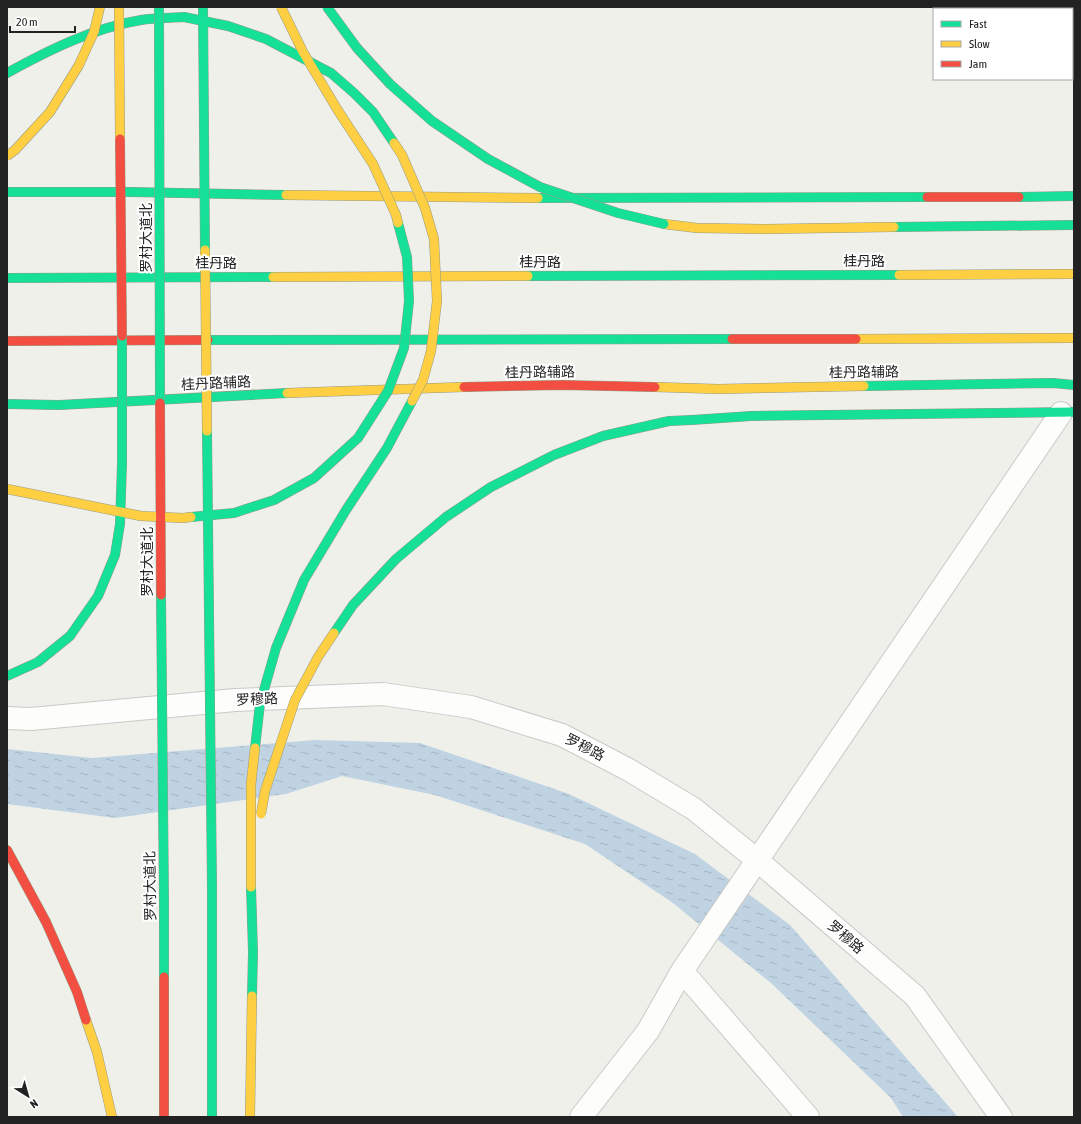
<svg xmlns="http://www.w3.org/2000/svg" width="1081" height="1124" font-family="'Asap Condensed','Noto Sans SC',sans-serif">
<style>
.water{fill:url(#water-ripples)}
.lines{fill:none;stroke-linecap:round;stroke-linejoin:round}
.street-casing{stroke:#c9c9c7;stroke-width:24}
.fast-casing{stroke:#949b82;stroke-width:10}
.slow-casing{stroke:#949b82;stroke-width:10}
.jam-casing{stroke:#949b82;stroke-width:10}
.street{stroke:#fdfdfc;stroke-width:22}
.fast{stroke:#16e098;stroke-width:9}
.slow{stroke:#ffcf43;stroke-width:9}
.jam{stroke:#f24e42;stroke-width:9}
.fast-bridge-casing{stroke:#949b82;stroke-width:10;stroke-linecap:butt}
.slow-bridge-casing{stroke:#949b82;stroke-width:10;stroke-linecap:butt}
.jam-bridge-casing{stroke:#949b82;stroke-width:10;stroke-linecap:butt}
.fast-bridge{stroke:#16e098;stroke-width:9}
.slow-bridge{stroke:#ffcf43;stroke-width:9}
.jam-bridge{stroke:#f24e42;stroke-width:9}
.labels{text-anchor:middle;stroke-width:4;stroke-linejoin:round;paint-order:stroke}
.street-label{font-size:14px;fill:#222;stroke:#fff}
</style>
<defs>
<pattern id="water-ripples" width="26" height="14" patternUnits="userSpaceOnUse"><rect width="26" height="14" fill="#bfd3e3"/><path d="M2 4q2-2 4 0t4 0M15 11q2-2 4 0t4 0" fill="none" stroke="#a4b5c2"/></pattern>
</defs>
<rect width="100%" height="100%" fill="#f0f0eb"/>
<!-- water -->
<path class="water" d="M315,740L420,743L569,794L695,854L790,925L958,1117H903L891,1098L772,984L673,903L585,844L435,795L342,776L286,794L115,818L7,804V749L92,758Z"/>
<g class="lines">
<!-- street casing -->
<g class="street-casing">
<path id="street" d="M7,718L31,719L235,700L383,694L471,707L562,735L629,770L694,809L757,860L915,996L1001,1117
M682,971L808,1117
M581,1117L648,1031L682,971L1061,413"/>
</g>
<!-- fast casing -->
<g class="fast-casing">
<path id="fast" d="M7,73C49,50 93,28 141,20C155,18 170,18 184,17
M7,192H130L286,195
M1019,197L1074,196
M538,198L927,197
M894,227L1074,225
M528,276L899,275
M7,278L273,277
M208,340L732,339
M864,386L1053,383L1074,385
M7,404L59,405L287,393
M692,420L751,416L1074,412
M7,676L38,662L70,636
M212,887V1117
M251,887L253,952L252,996
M164,901V977"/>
</g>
<!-- slow casing -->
<g class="slow-casing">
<path id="slow" d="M286,195L538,198
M664,224L697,228L766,229L894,227
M899,275L1074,274
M273,277L528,276
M856,339L1074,338
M655,387L718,389L864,386
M287,393L464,387
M86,1020L97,1052L112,1117
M250,1117L252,996"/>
</g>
<!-- jam casing -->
<g class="jam-casing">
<path id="jam" d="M927,197H1019
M732,339H856
M7,341L208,340
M464,387L562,385L655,387
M7,850L46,922L77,992L86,1020
M164,977V1117"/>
</g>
<!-- street -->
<use href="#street" class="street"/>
<!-- fast -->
<use href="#fast" class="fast"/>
<!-- slow -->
<use href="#slow" class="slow"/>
<!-- jam -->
<use href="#jam" class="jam"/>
<!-- fast-bridge casing -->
<g class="fast-bridge-casing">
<path id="fast-bridge" d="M159,7L160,403
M203,7L205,250
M327,7L357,48L390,84L432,121L488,159L540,187L618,213L664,224
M184,17L228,26L266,39L331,73L354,93L373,112L394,143
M207,431L212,887
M191,517L234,513L274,500L314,478L358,438L388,391L404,348L409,301L407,257L398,223
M161,595L164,901
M334,633L353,605L396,559L446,517L491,487L554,455L603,436L669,421L692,420
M70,636L98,596L115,555L120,524L122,464V336
M255,748L260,704L276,648L304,580L346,510L387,448L412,401"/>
</g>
<!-- slow-bridge casing -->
<g class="slow-bridge-casing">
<path id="slow-bridge" d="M119,7L120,139
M281,7L303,52L337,109L373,164L396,215L398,223
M394,143L402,155L425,208L434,239L437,301L431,351L423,380L412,401
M7,156L15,150L50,112L79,65L94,32L100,7
M205,250L207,431
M7,489L141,516L183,518L191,517
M261,814L265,791L295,700L318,657L334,633
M251,887V784L255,748"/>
</g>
<!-- jam-bridge casing -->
<g class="jam-bridge-casing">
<path id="jam-bridge" d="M120,139L122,336
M160,403L161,595"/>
</g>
<!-- fast-bridge -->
<use href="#fast-bridge" class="fast-bridge"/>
<!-- slow-bridge -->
<use href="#slow-bridge" class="slow-bridge"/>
<!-- jam-bridge -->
<use href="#jam-bridge" class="jam-bridge"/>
</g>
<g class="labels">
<!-- street labels -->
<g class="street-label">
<text transform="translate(146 238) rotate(-90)" y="5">罗村大道北</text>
<text x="864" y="266">桂丹路</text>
<text x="540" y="267">桂丹路</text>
<text x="216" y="268">桂丹路</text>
<text transform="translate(540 372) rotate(-1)" y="5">桂丹路辅路</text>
<text transform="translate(864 372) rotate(-1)" y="5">桂丹路辅路</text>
<text transform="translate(216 383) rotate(-3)" y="5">桂丹路辅路</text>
<text transform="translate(147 562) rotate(-90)" y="5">罗村大道北</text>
<text transform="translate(257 699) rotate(-3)" y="5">罗穆路</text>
<text transform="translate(585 747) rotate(27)" y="5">罗穆路</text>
<text transform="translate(150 886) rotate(-91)" y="5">罗村大道北</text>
<text transform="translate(846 937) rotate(41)" y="5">罗穆路</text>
</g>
</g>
<!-- border -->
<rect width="1081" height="1124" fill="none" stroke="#222222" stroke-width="16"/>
<!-- legend -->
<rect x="933" y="8" width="140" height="72" fill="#ffffff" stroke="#a7a7a7"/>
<rect x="941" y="21" width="20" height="6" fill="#16e098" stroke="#a7a7a7"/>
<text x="969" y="28" font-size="12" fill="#222222">Fast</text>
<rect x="941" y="41" width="20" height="6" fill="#ffcf43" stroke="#a7a7a7"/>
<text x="969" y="48" font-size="12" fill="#222222">Slow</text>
<rect x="941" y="61" width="20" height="6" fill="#f24e42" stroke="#a7a7a7"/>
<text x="969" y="68" font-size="12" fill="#222222">Jam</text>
<!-- north arrow -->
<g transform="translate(28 1096) rotate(143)" stroke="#ffffff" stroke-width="3" paint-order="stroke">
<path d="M0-3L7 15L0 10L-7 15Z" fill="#222222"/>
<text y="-6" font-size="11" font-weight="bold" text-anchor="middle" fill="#222222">N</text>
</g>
<!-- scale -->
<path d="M10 26v6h65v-6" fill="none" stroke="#222222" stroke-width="2"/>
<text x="16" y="26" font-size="12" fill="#222222" stroke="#ffffff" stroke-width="3" paint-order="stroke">20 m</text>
</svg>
